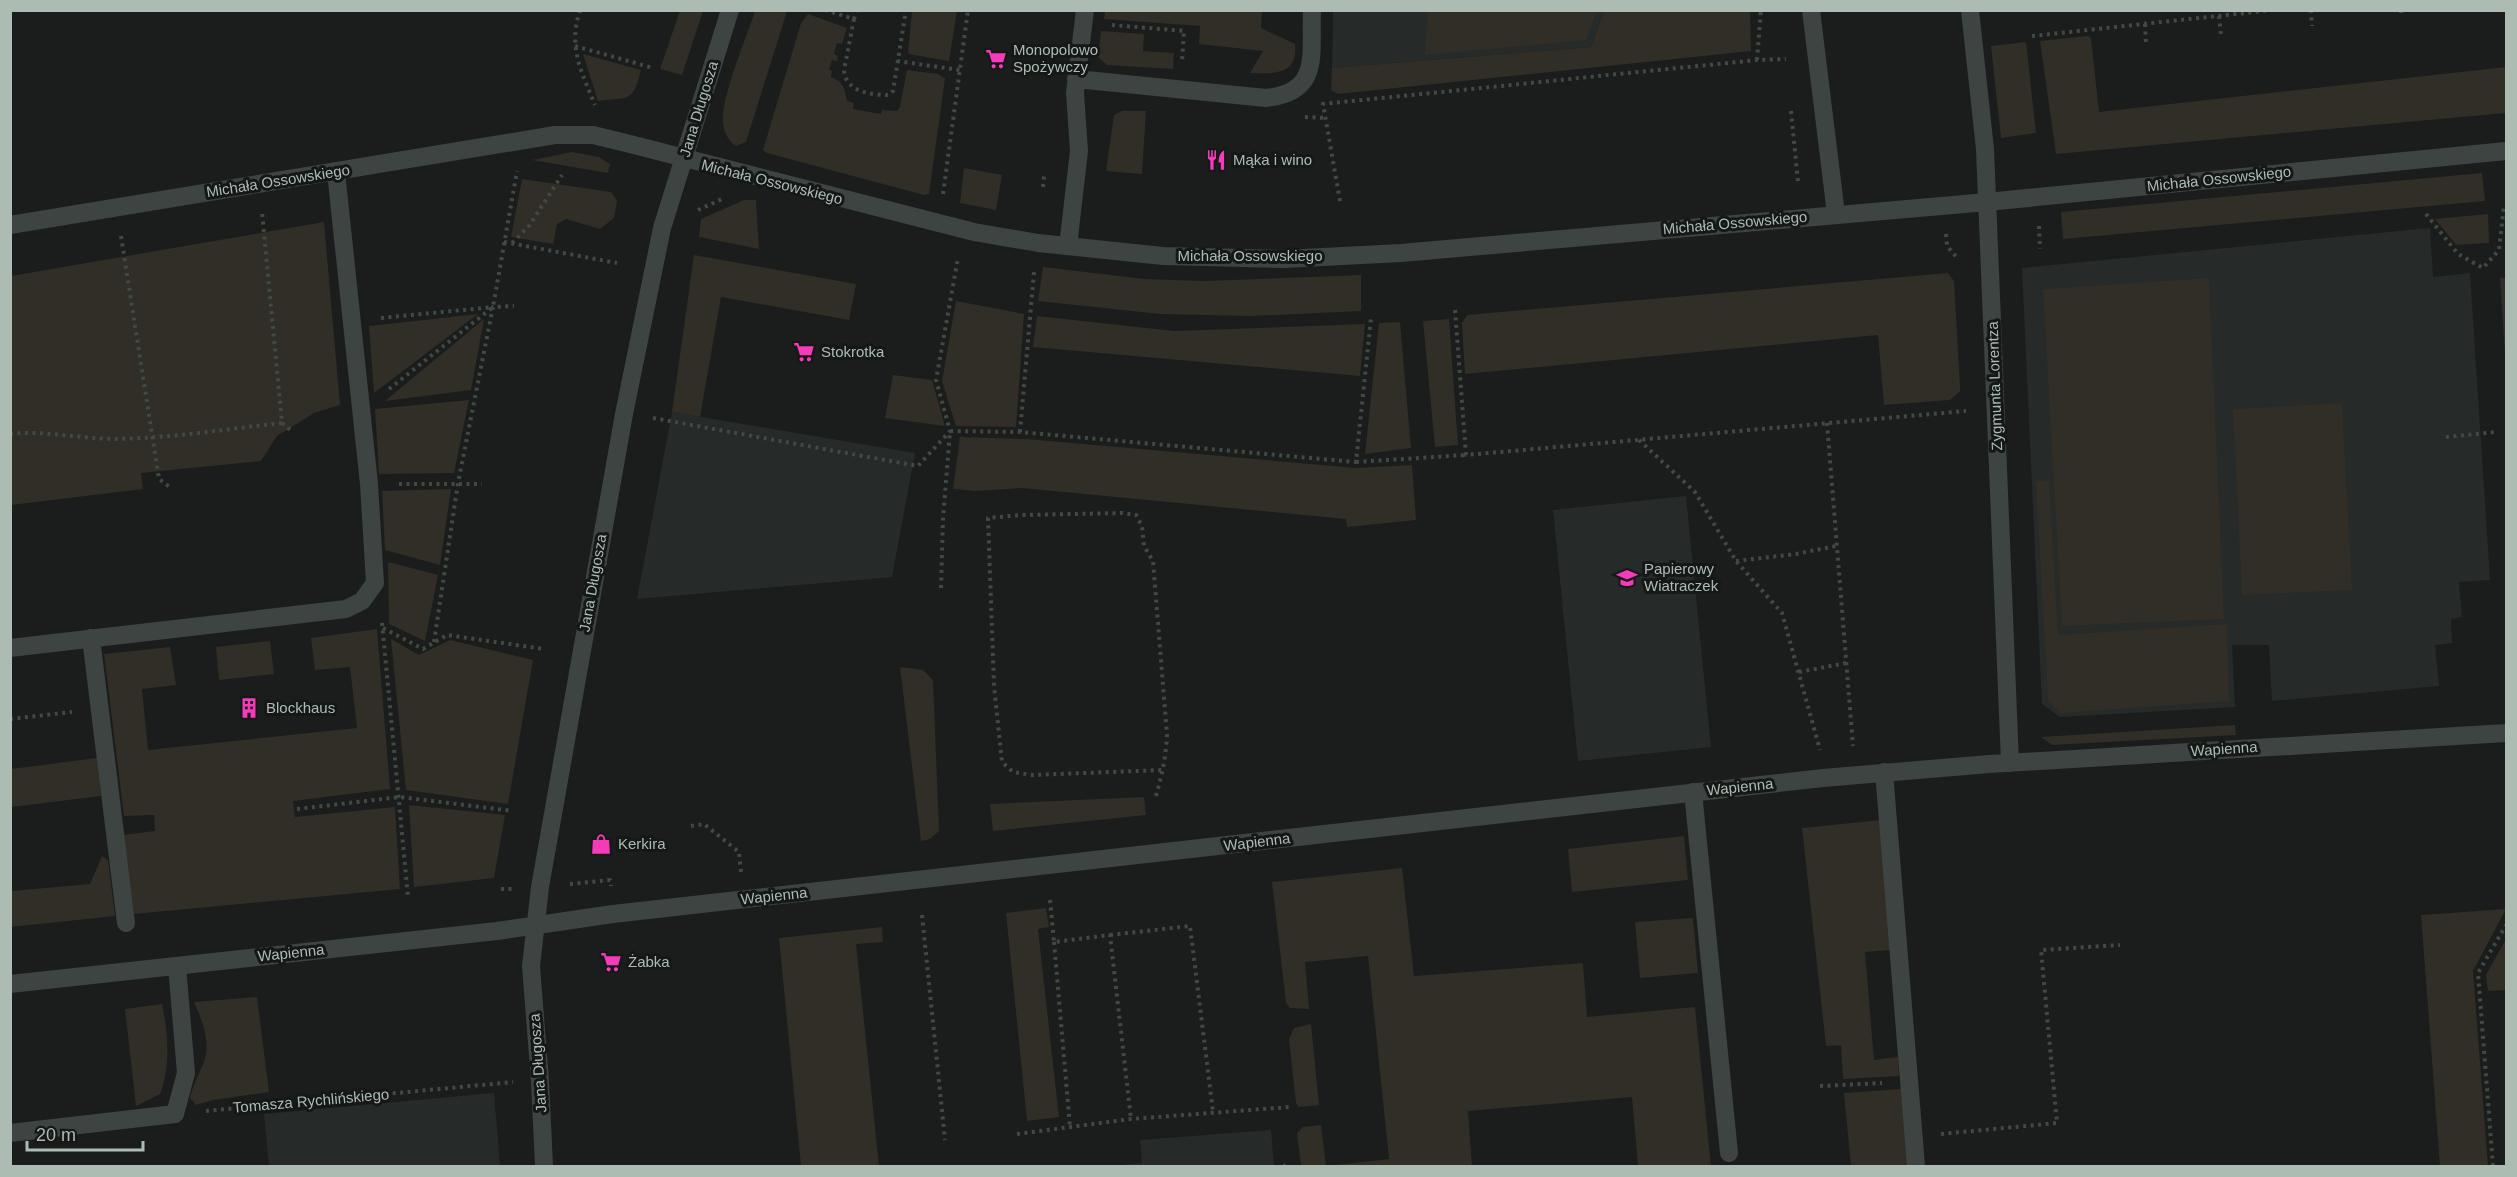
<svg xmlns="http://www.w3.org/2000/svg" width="2517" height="1177" font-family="Arial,sans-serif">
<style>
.built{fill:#262a29}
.green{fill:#302e26}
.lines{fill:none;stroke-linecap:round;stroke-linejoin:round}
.path{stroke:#414944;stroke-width:4;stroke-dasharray:3 4.5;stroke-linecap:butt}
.lane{stroke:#3d4441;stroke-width:18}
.street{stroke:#3d4441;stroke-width:18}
.labels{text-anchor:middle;stroke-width:6;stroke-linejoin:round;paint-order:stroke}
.poi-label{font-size:15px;fill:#adbcb2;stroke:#151817;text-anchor:start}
.street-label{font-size:15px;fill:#adbcb2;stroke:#151817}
</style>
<rect width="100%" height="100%" fill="#1a1d1c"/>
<!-- built -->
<path class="built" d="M1333,11H1604L1591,47L1332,68Z
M2430,228L2433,277L2470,273L2490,580L2459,582L2462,617L2451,619L2452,643L2435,645L2439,686L2272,701L2269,645H2232L2235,707L2060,717L2042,704L2022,268Z
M672,412L915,453L892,577L637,599Z
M1686,496L1711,747L1578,761L1553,510Z
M494,1093L500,1166H269L264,1114Z
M1271,1130L1274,1166H1107L1142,1163L1140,1140Z"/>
<!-- green -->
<path class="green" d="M680,11H703L682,75L660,69Z
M755,11H787L746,142L736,146C728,140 724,133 723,123C720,100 747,36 755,11Z
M912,11H957L949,61L908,54Z
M1105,11H1262L1261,28L1295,44C1299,76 1271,74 1250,73L1263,51L1199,44L1200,26L1104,19Z
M1428,11V10L1597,11L1586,40L1425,55Z
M1604,11H1750L1751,51L1338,94L1331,90L1332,68L1591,47Z
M808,14L847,28L842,44L837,43L834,54L838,56L837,61L832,60L829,69L832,71L831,77C843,81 845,89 847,101L854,103L853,109L881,114L882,110L897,111L900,107L907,70L938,74L945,78L929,194L924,195L767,153L763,150L801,23Z
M1101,31L1144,34L1143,51L1174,53L1173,69L1107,65L1098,57Z
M2088,36L2091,38L2099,112L2506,67V113L2056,154L2040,41Z
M2026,42L2036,133L2001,138L1991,46Z
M583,54L641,70C633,103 629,97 598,101Z
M1122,111H1146L1142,174L1106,171L1114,115Z
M572,152L599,157L610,164L608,173L532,160Z
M964,168L1002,175L996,210L960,203Z
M2482,173L2485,201L2063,239L2061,212Z
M522,179L611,192L617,201L614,218L600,229L566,219L557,224L553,244L511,237Z
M744,200H756L759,249L699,237L701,219Z
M2488,214L2489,243L2456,245L2435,219Z
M324,222L340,405L314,413L277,436L261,461L141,473L143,489L11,505V276Z
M694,255L856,284L849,320L721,297L700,417L672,412Z
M1043,267L1144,279L1204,281L1361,275V311L1251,316L1160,314L1038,301Z
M1948,273L1954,281L1960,385V391L1950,400L1884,405L1878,335L1465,374L1462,323L1467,315Z
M2209,278L2224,619L2062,626L2043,289Z
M2500,278H2506V370Z
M956,301L1024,314L1016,427L956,426L942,381Z
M478,314L374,393L369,326Z
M1037,316L1174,331L1365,324L1360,376L1033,347Z
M484,319L471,390L385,401Z
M1449,319L1458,445L1435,447L1423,321Z
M1400,322L1411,448L1365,454L1379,323Z
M893,375L932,380L945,426L885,418Z
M469,400L454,473L379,474L375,409Z
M2342,403L2352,590L2242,595L2233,409Z
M960,437L1026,439L1356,468L1412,465L1416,520L1347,527L1346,519L1022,488L977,491L953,489Z
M2049,480L2058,635L2227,624L2229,701L2061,713L2048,701L2036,481Z
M451,489L440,565L385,550L382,491Z
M388,562L438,575L425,641L389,624Z
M377,629L390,789L293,801L295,817L395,807L400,889L134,914L123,835L155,831L154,815L124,816L104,654L170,647L176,685L142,689L148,750L357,728L350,667L315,670L311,638Z
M391,639L419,655L450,640L533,660L508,804L406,790Z
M270,641L274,674L219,680L216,647Z
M900,667L923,670L933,680L939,831L930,839L921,841Z
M2235,725L2236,735L2052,745L2041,737Z
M97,758L101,796L11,807V769Z
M1144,797L1146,815L993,831L990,804Z
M409,805L505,815L494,878L414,887Z
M1882,820L1890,950L1865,952L1874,1060L1898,1057L1899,1076L1843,1079L1841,1045L1826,1046L1802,828Z
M1684,836L1688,880L1572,892L1568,849Z
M102,856L108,860L115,916L11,927V891L90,884Z
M1402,868L1414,976L1583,963L1587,1017L1695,1007L1711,1166H1638L1632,1097L1468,1111L1472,1166H1301L1297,1133L1303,1127L1321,1125L1326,1166L1389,1159L1368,956L1305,962L1309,1009L1290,1008L1286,1003L1272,882Z
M1046,908L1049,927L1038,929L1059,1117L1027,1121L1006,913Z
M2506,909L2473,971L2488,1166H2440L2421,915Z
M1693,918L1698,973L1640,978L1635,922Z
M882,927L883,942L856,944L879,1166H801L779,938Z
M2506,939V990L2488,991L2486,975Z
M257,997L269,1092L213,1100L196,1105L190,1098C193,1085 199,1074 204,1062C211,1042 202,1020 194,1002Z
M162,1004C168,1032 171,1067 160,1094L136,1106L125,1009Z
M1311,1024L1319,1105L1299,1107L1296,1103L1289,1039L1294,1028Z
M1901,1089L1908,1166H1851L1844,1093Z"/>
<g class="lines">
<!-- path -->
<path class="path" d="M580,10C568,47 581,71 595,105
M825,10L854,19L857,10
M2311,10L2312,26
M2401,10V16
M2219,16L2221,35
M854,19L844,70C845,91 870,95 888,95L893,91L906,10
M2145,24L2146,43
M1112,25L1184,31L1182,62
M2032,36L2273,10
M575,46L653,68
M1757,60L1761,10
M897,61L960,70
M1791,111L1798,182
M1305,117L1326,118
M1043,187L1044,176
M943,194L968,10
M1340,201L1323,104L1757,60L1786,59
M698,210L724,198
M2426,214L2458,254L2483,268L2499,250L2504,206
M2039,226L2040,249
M1946,234L1947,246L1958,259
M121,236L159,479L171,488
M504,242L617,263
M512,243L529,226L562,175
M1455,310L1466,455L1966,411
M381,318L493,307
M389,389L493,307L517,171
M653,418L918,466L950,431L936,380L958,258
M282,423L293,432
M1827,423L1853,746
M1020,432L1034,272
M10,434C46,430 81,439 116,439C172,438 227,429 282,423L262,212
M2446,437L2495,432
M1639,440L1695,492L1736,561L1782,613L1820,750
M1356,462L1466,455
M399,484H482
M1736,561L1796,554L1836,546
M941,588L943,519L950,431L1020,432L1356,462L1371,318
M382,623L408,897
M383,628L423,649L447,635L544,649
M434,642L458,483L493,307L514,306
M1799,672L1846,663
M10,719L72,712
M1156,796C1162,775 1166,756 1167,735L1153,561L1144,546L1142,526L1136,515L1122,513L1022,515L988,518L994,686L1002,762L1013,772L1032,775L1163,770
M297,809L400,797L513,811
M691,826L704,824L739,852L741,872
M570,884L610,880L611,886
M501,889H512
M1050,900L1054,942L1110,935L1131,1119
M922,915L945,1140
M1110,935L1190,926L1213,1112
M1054,942L1070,1127
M1820,1086L1882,1083
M206,1111L513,1082
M1017,1134L1131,1119L1290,1107
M1941,1134L2057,1123L2041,950L2120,945
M1283,1165L1285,1166
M2493,1166L2478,973L2506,925"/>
<!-- lane -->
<path class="lane" d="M1811,10L1836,214
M1076,79L1266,98C1322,92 1310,54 1312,10
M1068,246L1079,151L1075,93L1085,10
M91,638L126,923
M10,648L346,609L362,601L375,583L369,484L336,172
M1884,772L1916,1166
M1693,792L1729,1153
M175,1114L186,1073L177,966"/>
<!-- street -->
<path class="street" d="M1970,10L1985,149L2010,763
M10,225L555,135H593L630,144L974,232L1038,243L1163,256L1284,259L1401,253L1987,202L2506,151
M10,984L497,931L613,914L1823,778L1989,764L2506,733
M10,1133L175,1114
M544,1166L540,1081L531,966L540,887L624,414L662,228L730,10"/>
</g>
<!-- icons -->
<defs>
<g id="supermarket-bare" transform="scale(1.62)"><path d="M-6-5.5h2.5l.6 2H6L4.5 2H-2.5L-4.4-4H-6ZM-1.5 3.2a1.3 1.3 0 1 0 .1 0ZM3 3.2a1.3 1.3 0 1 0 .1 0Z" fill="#f53bba" stroke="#151817" stroke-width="2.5" paint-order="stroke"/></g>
<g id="restaurant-bare" transform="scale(1.62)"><path d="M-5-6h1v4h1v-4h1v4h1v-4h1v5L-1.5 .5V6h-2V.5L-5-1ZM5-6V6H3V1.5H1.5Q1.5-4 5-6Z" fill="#f53bba" stroke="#151817" stroke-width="2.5" paint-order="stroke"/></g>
<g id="school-bare" transform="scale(1.62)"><path d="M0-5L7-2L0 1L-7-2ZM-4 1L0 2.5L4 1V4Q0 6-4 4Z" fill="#f53bba" stroke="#151817" stroke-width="2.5" paint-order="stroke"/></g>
<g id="building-bare" transform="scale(1.62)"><path d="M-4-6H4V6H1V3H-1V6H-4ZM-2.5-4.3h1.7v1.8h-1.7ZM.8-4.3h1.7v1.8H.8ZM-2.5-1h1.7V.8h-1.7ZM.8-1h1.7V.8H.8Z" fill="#f53bba" stroke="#151817" stroke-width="2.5" paint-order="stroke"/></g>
<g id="shop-bare" transform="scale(1.62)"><path d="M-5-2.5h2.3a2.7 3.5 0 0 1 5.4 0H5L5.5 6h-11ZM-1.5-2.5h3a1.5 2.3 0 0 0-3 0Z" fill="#f53bba" stroke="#151817" stroke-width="2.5" paint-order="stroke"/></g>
</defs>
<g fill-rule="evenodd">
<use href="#supermarket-bare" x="996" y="59"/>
<use href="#restaurant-bare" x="1216" y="160"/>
<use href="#supermarket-bare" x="804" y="352"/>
<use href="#school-bare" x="1627" y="578"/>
<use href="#building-bare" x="249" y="708"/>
<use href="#shop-bare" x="601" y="844"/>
<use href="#supermarket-bare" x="611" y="962"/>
</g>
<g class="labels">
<!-- poi labels -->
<g class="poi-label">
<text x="1013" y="55">Monopolowo<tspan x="1013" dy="17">Spożywczy</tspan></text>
<text x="1233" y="165">Mąka i wino</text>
<text x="821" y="357">Stokrotka</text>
<text x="1644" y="574">Papierowy<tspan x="1644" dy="17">Wiatraczek</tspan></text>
<text x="266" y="713">Blockhaus</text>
<text x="618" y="849">Kerkira</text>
<text x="628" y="967">Żabka</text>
</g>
<!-- street labels -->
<g class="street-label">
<text transform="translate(699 109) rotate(-73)" y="5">Jana Długosza</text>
<text transform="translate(2219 179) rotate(-6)" y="5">Michała Ossowskiego</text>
<text transform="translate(278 181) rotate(-9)" y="5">Michała Ossowskiego</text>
<text transform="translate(772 182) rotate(14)" y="5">Michała Ossowskiego</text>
<text transform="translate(1735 223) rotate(-5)" y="5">Michała Ossowskiego</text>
<text x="1250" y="261">Michała Ossowskiego</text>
<text transform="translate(1995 386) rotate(-92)" y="5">Zygmunta Lorentza</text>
<text transform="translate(593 583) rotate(-80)" y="5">Jana Długosza</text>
<text transform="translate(2224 749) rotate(-4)" y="5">Wapienna</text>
<text transform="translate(1740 787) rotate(-6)" y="5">Wapienna</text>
<text transform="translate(1257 842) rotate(-7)" y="5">Wapienna</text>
<text transform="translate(774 896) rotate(-6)" y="5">Wapienna</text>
<text transform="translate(291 953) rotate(-6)" y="5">Wapienna</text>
<text transform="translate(538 1063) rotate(-94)" y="5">Jana Długosza</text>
<text transform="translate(311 1101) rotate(-5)" y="5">Tomasza Rychlińskiego</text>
</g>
</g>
<!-- border -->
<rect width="2517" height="1177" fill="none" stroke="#adbcb2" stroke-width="24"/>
<!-- scale -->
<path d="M27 1141v9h116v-9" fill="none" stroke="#adbcb2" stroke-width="3"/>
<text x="36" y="1141" font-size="18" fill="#adbcb2" stroke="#151817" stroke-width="4.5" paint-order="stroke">20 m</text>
</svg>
